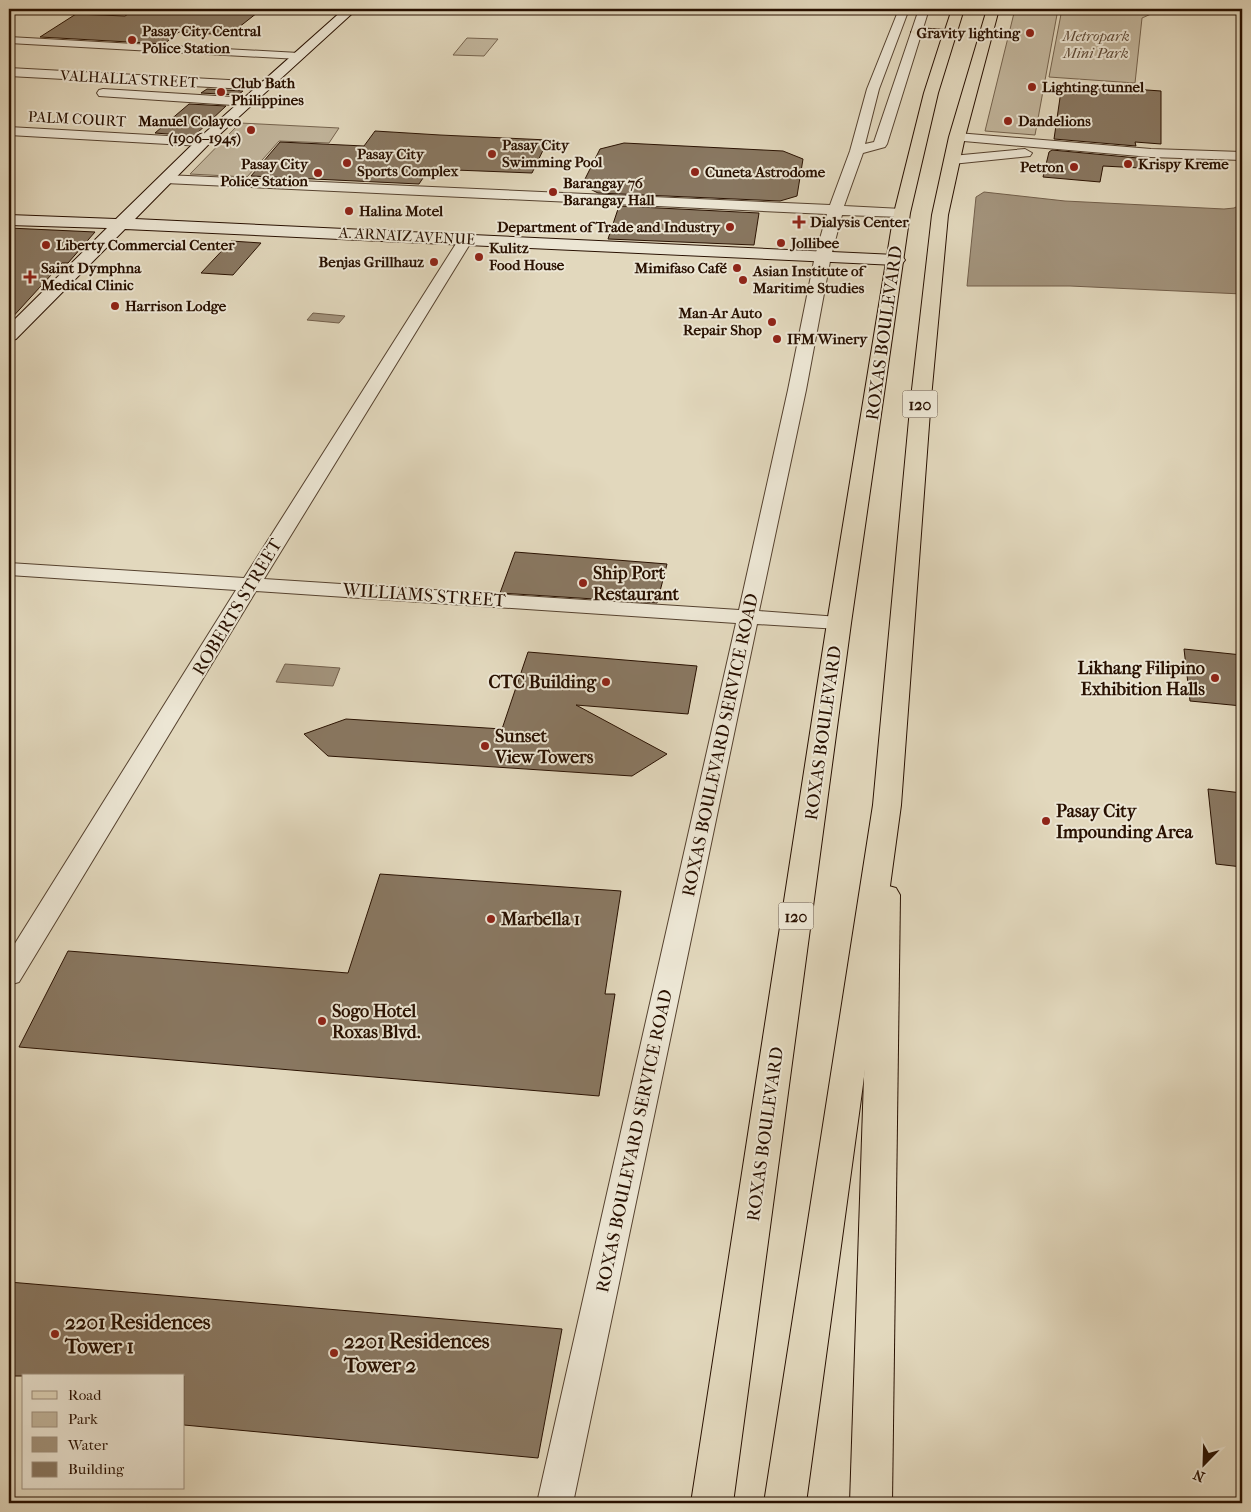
<svg xmlns="http://www.w3.org/2000/svg" width="1251" height="1512" font-family="'IM FELL French Canon',serif">
<style>
.green{fill:#c2b69d;stroke:#75634e}
.water{fill:#a3947d;stroke:#725f4b}
.building{fill:#897862;stroke:#281000}
.lines{fill:none;stroke-linecap:round;stroke-linejoin:round}
.minor-casing{stroke:#56422f;stroke-width:2}
.secondary-casing{stroke:#281000;stroke-width:2}
.primary-casing{stroke:#281000;stroke-width:2}
.trunk-casing{stroke:#281000;stroke-width:2}
.minor{fill:#ece6d4;fill-rule:evenodd}
.secondary{fill:#ece6d4;fill-rule:evenodd}
.primary{fill:#e2d8bd;fill-rule:evenodd}
.trunk{fill:#e2d8bd;fill-rule:evenodd}
.poi-dot{fill:#8f2418;stroke:#ece6d4;stroke-width:2}
.labels{text-anchor:middle;stroke-width:4;stroke-linejoin:round;paint-order:stroke}
.far-poi-label{font-size:15px;font-weight:bold;fill:#281000;stroke:#ece6d4;text-anchor:start}
.far-park-label{font-size:15px;font-style:italic;fill:#5e4a37;stroke:#ece6d4}
.far-street-label{font-size:15px;fill:#281000;stroke:#ece6d4}
.shield{fill:#ece6d4;stroke:#635040;stroke-width:1}
.shield-label{font-size:16px;font-weight:bold;fill:#281000}
.street-label{font-size:18px;fill:#281000;stroke:#ece6d4}
.poi-label{font-size:18px;font-weight:bold;fill:#281000;stroke:#ece6d4;text-anchor:start}
.near-poi-label{font-size:21px;font-weight:bold;fill:#281000;stroke:#ece6d4;text-anchor:start}
</style>
<rect width="100%" height="100%" fill="#e2d8bd"/>
<filter id="stains"><feTurbulence type="fractalNoise" baseFrequency=".004" numOctaves="4"/><feColorMatrix values="0 0 0 0 .2 0 0 0 0 .09 0 0 0 0 .02 0 0 0 .5 -.17"/></filter>
<radialGradient id="worn" r=".72"><stop offset=".6" stop-color="#630" stop-opacity="0"/><stop offset="1" stop-color="#630" stop-opacity=".3"/></radialGradient>
<!-- green -->
<path class="green" d="M1015,9H1058L1035,135L985,131Z
M1062,9H1152L1151,14L1142,18L1135,83L1049,77Z
M467,38L498,39L484,56L453,55Z
M240,123L339,128L329,143L279,141L247,177L190,174Z"/>
<!-- water -->
<path class="water" d="M984,192L1065,201L1224,209L1234,208L1242,204V294L1070,286H967L976,197Z
M313,313L345,316L339,323L307,320Z
M285,664L340,668L333,686L276,682Z"/>
<!-- building -->
<path class="building" d="M136,9H262L229,35L179,32L164,44L40,37L76,14L125,16Z
M1062,84L1161,91V144L1135,142L1136,146L1054,139Z
M207,89L243,91L238,95L201,93Z
M189,104L226,106L194,136L155,133Z
M375,131L440,135L548,140L532,173L429,169L419,184L251,176L280,142L364,146Z
M624,143L783,151L803,159L797,196L780,201L598,193L582,185L600,149Z
M1052,150L1138,158L1140,168L1103,166L1100,182L1043,177L1049,152Z
M619,206L759,213L754,245L608,239Z
M9,228L95,232L68,263H62L9,321Z
M231,241L261,243L233,275L201,273Z
M515,552L667,564L657,603L500,593Z
M1184,649L1242,655V706L1190,701Z
M528,652L697,666L688,714L576,705L667,754L632,776L328,756L304,734L346,719L502,729Z
M1208,789L1242,793V867L1216,864Z
M380,874L621,891L605,994H615L599,1096L19,1047L68,951L348,973Z
M9,1282L562,1329L538,1458L184,1425V1376H9Z"/>
<g class="lines">
<!-- minor casing -->
<g class="minor-casing">
<path id="minor" d="M899,9H909L879,89L865,144L874,142L919,9H929L887,144L885,147L863,153L844,206L902,209L909,213L902,217L842,215L831,256L806,390L759,611L839,617L847,618L850,623L847,628L839,629L757,624L573,1503H537L736,623L256,591L19,982L9,985V953L236,590L9,575V563L244,578L459,239L466,235L473,239L264,579L739,610L788,390L815,256L827,214L165,183L158,179L165,175L830,205L850,151L867,89Z
M9,37L299,53L305,56L299,59L9,43Z
M9,68L266,82L272,86L266,90L9,76Z
M103,89L248,98L254,102L248,106L99,96L97,93L99,90Z
M9,127L203,138L210,142L203,146L9,135Z
M957,133L1151,149L1242,152V160L1151,157L952,140L950,137Z
M1025,149L1032,153L1030,156L952,164L945,160L952,156Z"/>
</g>
<!-- secondary casing -->
<g class="secondary-casing">
<path id="secondary" d="M344,9H357L208,145L135,219L896,255L902,256L905,260L902,264L896,265L125,229L16,339L9,341V325L107,228L9,225V215L116,219L198,139Z"/>
</g>
<!-- primary casing -->
<g class="primary-casing">
<path id="primary" d="M885,885L896,888L900,895L892,1503H850L870,895L874,888Z"/>
</g>
<!-- trunk casing -->
<g class="trunk-casing">
<path id="trunk" d="M952,9H964L938,93L910,213L851,623L733,1503H691L827,623L894,213L924,93L942,37L917,36L911,32L917,28L945,30Z
M987,9H999L965,137L948,215L931,398L901,805L806,1503H764L873,805L911,398L932,215L949,137Z"/>
</g>
<!-- minor -->
<use href="#minor" class="minor"/>
<!-- secondary -->
<use href="#secondary" class="secondary"/>
<!-- primary -->
<use href="#primary" class="primary"/>
<!-- trunk -->
<use href="#trunk" class="trunk"/>
</g>
<!-- markers -->
<g class="poi-dot">
<circle cx="1030" cy="33" r="5"/>
<circle cx="132" cy="40" r="5"/>
<circle cx="1032" cy="87" r="5"/>
<circle cx="221" cy="92" r="5"/>
<circle cx="1008" cy="121" r="5"/>
<circle cx="251" cy="130" r="5"/>
<circle cx="492" cy="154" r="5"/>
<circle cx="347" cy="163" r="5"/>
<circle cx="1128" cy="164" r="5"/>
<circle cx="1074" cy="167" r="5"/>
<circle cx="695" cy="172" r="5"/>
<circle cx="318" cy="173" r="5"/>
<circle cx="553" cy="192" r="5"/>
<circle cx="349" cy="211" r="5"/>
<path d="M796.5 214.5h5v5h5v5h-5v5h-5v-5h-5v-5h5z"/>
<circle cx="730" cy="227" r="5"/>
<circle cx="781" cy="243" r="5"/>
<circle cx="46" cy="245" r="5"/>
<circle cx="479" cy="257" r="5"/>
<circle cx="434" cy="262" r="5"/>
<circle cx="737" cy="268" r="5"/>
<path d="M27.5 269.5h5v5h5v5h-5v5h-5v-5h-5v-5h5z"/>
<circle cx="743" cy="280" r="5"/>
<circle cx="115" cy="306" r="5"/>
<circle cx="772" cy="322" r="5"/>
<circle cx="777" cy="339" r="5"/>
<circle cx="583" cy="583" r="5"/>
<circle cx="1215" cy="678" r="5"/>
<circle cx="606" cy="682" r="5"/>
<circle cx="485" cy="746" r="5"/>
<circle cx="1046" cy="821" r="5"/>
<circle cx="491" cy="919" r="5"/>
<circle cx="322" cy="1021" r="5"/>
<circle cx="55" cy="1334" r="5"/>
<circle cx="334" cy="1353" r="5"/>
</g>
<g class="labels">
<!-- far-poi labels -->
<g class="far-poi-label">
<text x="142" y="36">Pasay City Central<tspan x="142" dy="17">Police Station</tspan></text>
<text x="1020" y="38" text-anchor="end">Gravity lighting</text>
<text x="231" y="88">Club Bath<tspan x="231" dy="17">Philippines</tspan></text>
<text x="1042" y="92">Lighting tunnel</text>
<text x="241" y="126" text-anchor="end">Manuel Colayco<tspan x="241" dy="17">(1906–1945)</tspan></text>
<text x="1018" y="126">Dandelions</text>
<text x="502" y="150">Pasay City<tspan x="502" dy="17">Swimming Pool</tspan></text>
<text x="357" y="159">Pasay City<tspan x="357" dy="17">Sports Complex</tspan></text>
<text x="308" y="169" text-anchor="end">Pasay City<tspan x="308" dy="17">Police Station</tspan></text>
<text x="1138" y="169">Krispy Kreme</text>
<text x="1064" y="172" text-anchor="end">Petron</text>
<text x="705" y="177">Cuneta Astrodome</text>
<text x="563" y="188">Barangay 76<tspan x="563" dy="17">Barangay Hall</tspan></text>
<text x="359" y="216">Halina Motel</text>
<text x="810" y="227">Dialysis Center</text>
<text x="720" y="232" text-anchor="end">Department of Trade and Industry</text>
<text x="791" y="248">Jollibee</text>
<text x="56" y="250">Liberty Commercial Center</text>
<text x="489" y="253">Kulitz<tspan x="489" dy="17">Food House</tspan></text>
<text x="424" y="267" text-anchor="end">Benjas Grillhauz</text>
<text x="41" y="273">Saint Dymphna<tspan x="41" dy="17">Medical Clinic</tspan></text>
<text x="727" y="273" text-anchor="end">Mimifaso Café</text>
<text x="753" y="276">Asian Institute of<tspan x="753" dy="17">Maritime Studies</tspan></text>
<text x="125" y="311">Harrison Lodge</text>
<text x="762" y="318" text-anchor="end">Man-Ar Auto<tspan x="762" dy="17">Repair Shop</tspan></text>
<text x="787" y="344">IFM Winery</text>
</g>
<!-- far-park labels -->
<g class="far-park-label">
<text x="1096" y="41">Metropark<tspan x="1096" dy="17">Mini Park</tspan></text>
</g>
<!-- far-street labels -->
<g class="far-street-label">
<text transform="translate(129 79) rotate(3)" y="5">VALHALLA STREET</text>
<text transform="translate(77 119) rotate(3)" y="5">PALM COURT</text>
<text transform="translate(407 236) rotate(3)" y="5">A. ARNAIZ AVENUE</text>
</g>
<!-- shield labels -->
<g class="shield">
<rect x="902.5" y="390.5" width="35" height="27" rx="4"/>
<rect x="778.5" y="902.5" width="35" height="27" rx="4"/>
</g>
<g class="shield-label">
<text x="920" y="410">120</text>
<text x="796" y="922">120</text>
</g>
<!-- street labels -->
<g class="street-label">
<text transform="translate(884 333) rotate(-82)" y="6">ROXAS BOULEVARD</text>
<text transform="translate(424 595) rotate(4)" y="6">WILLIAMS STREET</text>
<text transform="translate(237 607) rotate(-59)" y="6">ROBERTS STREET</text>
<text transform="translate(823 733) rotate(-82)" y="6">ROXAS BOULEVARD</text>
<text transform="translate(720 745) rotate(-78)" y="6">ROXAS BOULEVARD SERVICE ROAD</text>
<text transform="translate(765 1134) rotate(-82)" y="6">ROXAS BOULEVARD</text>
<text transform="translate(634 1141) rotate(-78)" y="6">ROXAS BOULEVARD SERVICE ROAD</text>
</g>
<!-- poi labels -->
<g class="poi-label">
<text x="593" y="579">Ship Port<tspan x="593" dy="21">Restaurant</tspan></text>
<text x="1205" y="674" text-anchor="end">Likhang Filipino<tspan x="1205" dy="21">Exhibition Halls</tspan></text>
<text x="596" y="688" text-anchor="end">CTC Building</text>
<text x="495" y="742">Sunset<tspan x="495" dy="21">View Towers</tspan></text>
<text x="1056" y="817">Pasay City<tspan x="1056" dy="21">Impounding Area</tspan></text>
<text x="501" y="925">Marbella 1</text>
<text x="332" y="1017">Sogo Hotel<tspan x="332" dy="21">Roxas Blvd.</tspan></text>
</g>
<!-- near-poi labels -->
<g class="near-poi-label">
<text x="65" y="1329">2201 Residences<tspan x="65" dy="24">Tower 1</tspan></text>
<text x="344" y="1348">2201 Residences<tspan x="344" dy="24">Tower 2</tspan></text>
</g>
</g>
<!-- margin -->
<rect width="1251" height="1512" fill="none" stroke="#e2d8bd" stroke-width="30"/>
<rect x="10" y="10" width="1231" height="1492" fill="none" stroke="#281000" stroke-width="2.5"/>
<rect x="15" y="15" width="1221" height="1482" fill="none" stroke="#281000"/>
<!-- legend -->
<rect x="22" y="1374" width="162" height="115" fill="#ece6d4" stroke="#9e907f"/>
<rect x="32" y="1391" width="25" height="8" fill="#e2d8bd" stroke="#9e907f"/>
<text x="68" y="1400" font-size="15" fill="#281000">Road</text>
<rect x="32" y="1412" width="25" height="15" fill="#c2b69d" stroke="#9e907f"/>
<text x="68" y="1424" font-size="15" fill="#281000">Park</text>
<rect x="32" y="1437" width="25" height="15" fill="#a3947d" stroke="#9e907f"/>
<text x="68" y="1450" font-size="15" fill="#281000">Water</text>
<rect x="32" y="1462" width="25" height="15" fill="#897862" stroke="#9e907f"/>
<text x="68" y="1474" font-size="15" fill="#281000">Building</text>
<!-- north arrow -->
<g transform="translate(1204 1464) rotate(203)" stroke="#ece6d4" stroke-width="4" paint-order="stroke">
<path d="M0-4L9 19L0 12L-9 19Z" fill="#281000"/>
<text y="-8" font-size="14" font-weight="bold" text-anchor="middle" fill="#281000">N</text>
</g>
<rect width="100%" height="100%" filter="url(#stains)"/>
<rect width="100%" height="100%" fill="url(#worn)"/>
</svg>
